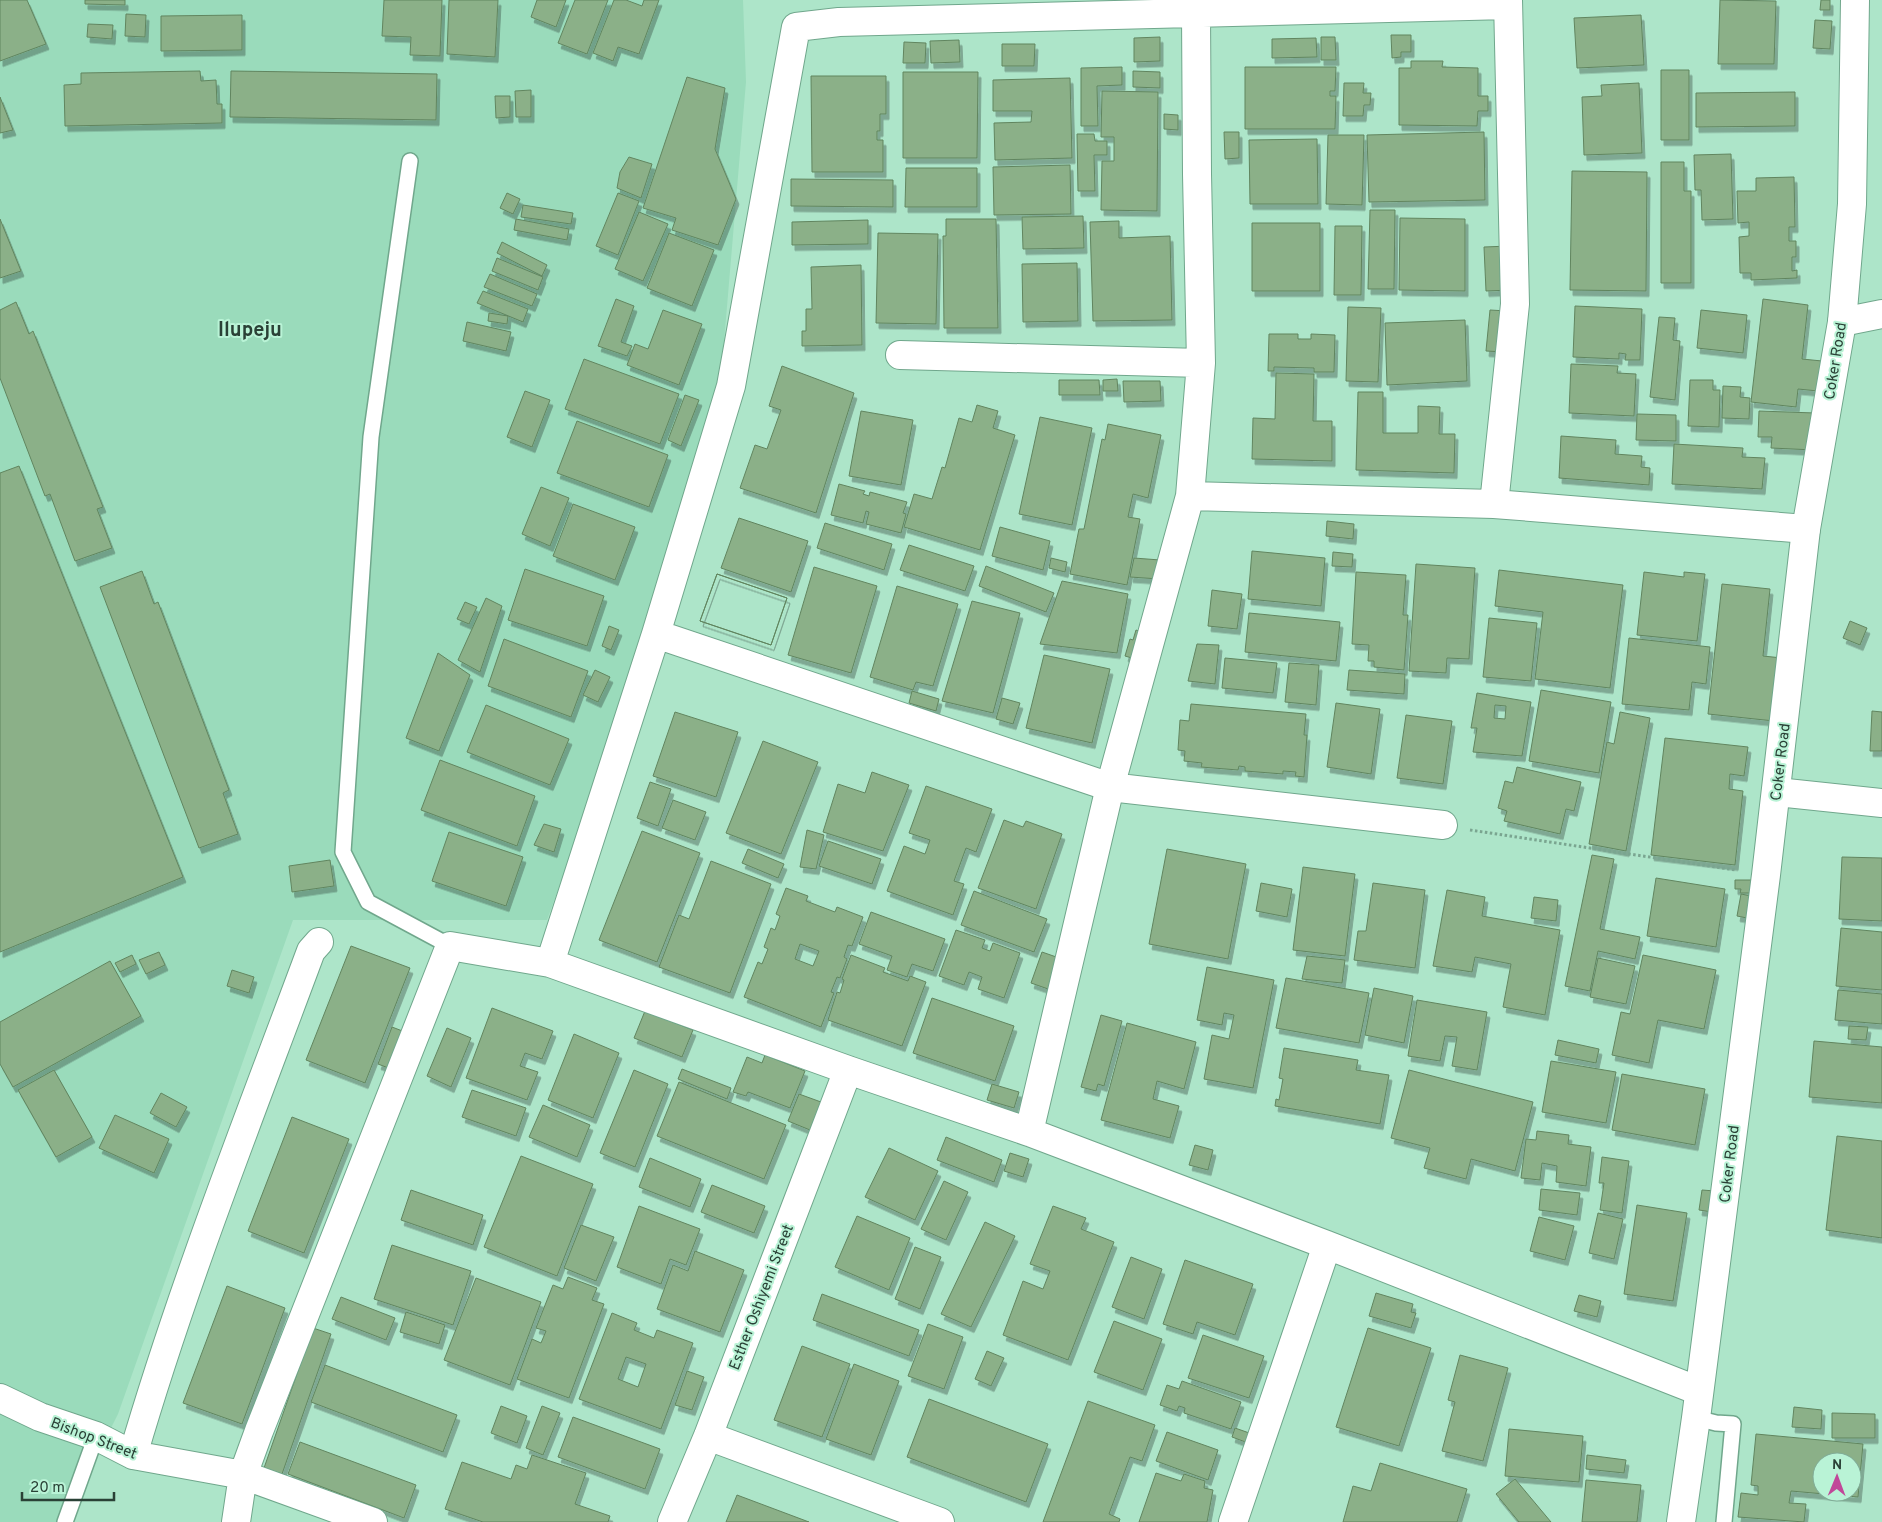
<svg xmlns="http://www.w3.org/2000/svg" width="1882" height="1522" font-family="Overpass,sans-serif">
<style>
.built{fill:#9adbbb}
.building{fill:#8bb088;stroke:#61855f;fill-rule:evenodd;filter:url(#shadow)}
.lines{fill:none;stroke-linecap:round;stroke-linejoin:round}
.lane-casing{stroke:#70a78c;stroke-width:18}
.street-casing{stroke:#70a78c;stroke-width:30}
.secondary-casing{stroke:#70a78c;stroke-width:30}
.path{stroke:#7aa590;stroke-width:3;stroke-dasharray:2.5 2.5;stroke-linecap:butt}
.lane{stroke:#fff;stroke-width:15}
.street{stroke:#fff;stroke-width:28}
.secondary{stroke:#fff;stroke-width:28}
.labels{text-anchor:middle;stroke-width:4;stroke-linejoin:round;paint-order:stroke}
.street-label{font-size:15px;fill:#2a4136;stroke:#b9f3d6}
.district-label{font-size:20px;font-weight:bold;fill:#2a4136;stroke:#b9f3d6}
</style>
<defs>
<filter id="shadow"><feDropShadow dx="3" dy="5.5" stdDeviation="0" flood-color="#0004"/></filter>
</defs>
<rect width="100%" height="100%" fill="#ade5c9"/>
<!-- built -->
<path class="built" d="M0,0H743L746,82L714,460L547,920H293L118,1414L64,1522H0Z"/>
<!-- building -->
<path class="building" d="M0,0H27L46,44L0,61Z
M85,0H125V5L85,4Z
M384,0H442L440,56L410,55L411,37L382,36Z
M449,0H498L495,57L447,54Z
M537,0H566L556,27L531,17Z
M575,0H608L587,54L558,43Z
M614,0H626L642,6L644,0H659L639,54L618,47L613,61L593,53Z
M1720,0L1776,1L1774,64H1718Z
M1821,0H1830V10H1820Z
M126,14L146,15L145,37L125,36Z
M242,15V50L161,51V16Z
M1641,15L1644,65L1577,68L1574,18Z
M1815,20L1832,21L1830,49L1813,48Z
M88,24L113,25L112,39L87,37Z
M1391,35H1411V52H1401V57L1392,58Z
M1160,37V61L1134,62V38Z
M1321,37H1335L1336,60H1321Z
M1316,38L1317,57L1272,58V39Z
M959,40L960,62L931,63L930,41Z
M904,42L926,43L925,63H903Z
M1002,44H1035L1034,66H1002Z
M1411,61H1443L1442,67L1478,68V96H1488V111H1478L1477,126L1399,125V68H1411Z
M1122,67V85L1097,86L1098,126H1081V68Z
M1245,67H1336L1335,91H1330V96H1336L1335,129H1245Z
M1661,70H1689V140H1661Z
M200,71L201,81L216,80L217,104H222V123L65,126L64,85L81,84V73Z
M231,71L437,74L436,120L230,117Z
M1133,71L1160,72V88L1133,87Z
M903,72H978L977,158H903Z
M811,76H886V114H880V131H877V140H883V172H812Z
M687,77L725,88L715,149L736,199L718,245L672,230L676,218L643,208Z
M1070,78L1072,158L995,160L994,123L1031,122L1032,111H993V80Z
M1344,83H1364L1363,93H1371L1370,105H1364L1363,116H1343Z
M1639,83L1642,153L1584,155L1582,97L1602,96L1601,85Z
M531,90V117H516L515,91Z
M1102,91L1158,92L1157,211L1101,210L1102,161H1114V137H1101Z
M1795,92V126L1696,127V93Z
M495,96H510V117L496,118Z
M0,97L13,130L0,133Z
M1164,114L1178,115V130L1164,129Z
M1224,132H1239V158L1225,159Z
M1484,132L1485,200L1369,202L1367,135Z
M1077,134H1094L1095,141H1107V155H1094L1095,191H1078Z
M1328,135H1364L1362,205L1326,204Z
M1317,139L1318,204H1250L1249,140Z
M1731,154L1733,219L1702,220L1701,190H1695L1694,155Z
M629,157L652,164L641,198L617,188L620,172Z
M1661,162H1684V191H1691V283H1661Z
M1070,165L1071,214L994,215L993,167Z
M906,168H977V207H905Z
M1572,171L1647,172L1646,291L1570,290Z
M1794,177L1795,227H1789V241H1796V257H1792V271L1797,270V278L1751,280V273H1740L1739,237L1749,236V222L1738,223L1737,191H1756V178Z
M791,179L893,180V207L791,206Z
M507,193L520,199L513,214L500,208Z
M618,193L639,201L618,255L596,246Z
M523,205L573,213L571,224L521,217Z
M1370,210H1395L1394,289H1368Z
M639,212L668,224L643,281L615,269Z
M1083,216L1084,248L1023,249L1022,217Z
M1400,218L1465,219V291L1399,290Z
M0,219L21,271L0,278Z
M516,219L569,229L567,240L514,230Z
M946,219H996L998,328H944L943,236H946Z
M868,220V244L792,245V222Z
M1119,221V238L1170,236L1172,320L1093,321L1090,222Z
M1252,223H1320V291H1252Z
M1335,226H1362L1361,295H1334Z
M669,233L714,250L692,306L647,288Z
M878,233L938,234L936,324L876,323Z
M502,242L547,265L542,276L497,253Z
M1509,246L1511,290L1486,291L1484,247Z
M497,258L543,277L538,290L492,271Z
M1077,263L1078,321L1023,322L1022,264Z
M861,265L862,345L802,346V331H806V309H812L811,267Z
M490,274L537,294L532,306L484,287Z
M483,291L528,309L523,322L477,303Z
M616,299L634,306L621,342L632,346L627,356L598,346Z
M1763,299L1808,305L1802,359L1822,361L1818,391L1798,389L1796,407L1751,402Z
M16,302L29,334L33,331L103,507L97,509L112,548L75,561L50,494L45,496L0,378V310Z
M1575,306L1642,309L1640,360H1625L1626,354L1619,353V359L1573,357Z
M1348,307L1381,308L1378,382L1346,381Z
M663,310L702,324L679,385L627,365L635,344L648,349Z
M1490,310L1507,311L1504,352L1486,351Z
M1701,310L1747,315L1743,353L1697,348Z
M489,313L508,316L507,324L488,321Z
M1659,317L1675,318L1673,340L1680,341L1675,400L1650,397Z
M1465,320L1467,381L1387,385L1385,323Z
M467,322L511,332L506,351L463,341Z
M1269,334H1298V339H1311V334L1335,335L1334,372H1314V368L1274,367V371H1268Z
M584,359L679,394L660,444L565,409Z
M1571,364L1618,366L1617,373L1636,374L1634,416L1569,413Z
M782,366L854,393L816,513L740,488L755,445L767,449L781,410L769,406Z
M1276,373L1314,374L1313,421H1332V461L1252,459L1253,418L1275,419Z
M1117,379L1118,391H1103V380Z
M1059,380H1099L1100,395H1059Z
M1690,380H1713V390H1720L1719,427L1688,426Z
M1123,381H1160L1161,401L1124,402Z
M1723,386L1741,387L1740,397L1750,398L1749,419L1722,418Z
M525,391L550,400L532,447L507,437Z
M1358,392H1383V433H1418V406L1440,407L1439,434H1455L1454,473L1356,470Z
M685,395L699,400L681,446L668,440Z
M977,405L998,411L993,428L1015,435L980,550L904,527L914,494L932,499L942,467L945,468L959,418L972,422Z
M861,411L913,420L901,485L849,476Z
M1759,411L1815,413L1814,450L1771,448L1772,437H1758Z
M1637,414L1676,415V441L1636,440Z
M1040,417L1092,428L1072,525L1019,514Z
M577,421L668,455L649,507L557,473Z
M1108,424L1161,435L1148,498L1133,494L1128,517L1140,519L1127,585L1070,574L1079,529H1084L1102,439L1105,440Z
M1561,436L1616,440L1615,454L1642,456L1641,467L1650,468L1649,485L1559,478Z
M1674,444L1743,448L1742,457L1765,458L1762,489L1672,484Z
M19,466L183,877L0,952V473Z
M839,484L865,491L863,494L869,496L870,492L907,502L903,513L906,514L901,533L866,524L869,512L866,511L863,523L831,515Z
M541,487L569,498L550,546L522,534Z
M573,504L635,527L615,580L553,556Z
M739,518L808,541L791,592L721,568Z
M1327,521L1354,524L1353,539L1326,536Z
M825,523L892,544L884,570L817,548Z
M1000,527L1050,541L1043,570L992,556Z
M909,545L974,566L965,591L900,570Z
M1252,551L1325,558L1321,606L1248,599Z
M1333,552L1353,554L1352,567L1332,566Z
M1051,558L1067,562L1065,572L1049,568Z
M1134,558L1160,560L1159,579L1130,577Z
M1416,564L1475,568L1469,659L1447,658L1446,673L1409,671Z
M986,566L1054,593L1046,612L979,586Z
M814,567L877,586L851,673L788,655Z
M525,569L604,596L587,646L508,620Z
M1499,570L1623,585L1610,688L1535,679L1543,612L1495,606Z
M142,571L154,604L158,602L229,790L223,793L238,834L199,848L100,587Z
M1356,572L1406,575L1403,615H1408L1404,670L1374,667V661H1368L1369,645L1352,644Z
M1644,572L1684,577V572L1705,574L1697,641L1637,635Z
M717,574L787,598L771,645L700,621Z
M717,574L787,598L771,645L700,621Z
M1062,581L1128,594L1117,653L1040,644Z
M1722,584L1770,589L1763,656L1782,658L1774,721L1708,714Z
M897,586L958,604L933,686L916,682L913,690L870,677Z
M1212,590L1242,594L1237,629L1208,626Z
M486,598L502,606L480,672L458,660Z
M972,601L1020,613L993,713L942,701Z
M465,602L477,607L469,624L457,619Z
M1249,613L1340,622L1336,661L1245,652Z
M1489,618L1537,623L1531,681L1483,677Z
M1850,621L1867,628L1860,645L1843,638Z
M609,626L619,630L611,650L602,646Z
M1136,630L1142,632V661L1125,656L1130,639L1133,640Z
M1629,638L1710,647L1706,684L1692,682L1689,710L1622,704Z
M504,639L588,671L571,717L488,686Z
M1197,644L1219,645L1215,684L1188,681Z
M438,653L470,675L439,751L406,738Z
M1044,655L1110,669L1092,743L1026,728Z
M1225,658L1277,663L1273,693L1222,688Z
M1289,663L1319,665L1316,705L1285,702Z
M595,670L610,677L598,702L583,695Z
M1349,670L1405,674L1404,694L1347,690Z
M1541,690L1611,702L1599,773L1529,761Z
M912,691L939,699L936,711L909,703Z
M1477,693L1531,702L1522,756L1473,752L1477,728H1471ZM1495,705L1506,706L1505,719L1494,718Z
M1002,698L1020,703L1013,724L996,719Z
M1336,703L1380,709L1371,774L1327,767Z
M1191,704L1306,714L1304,735H1307L1304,777L1295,776L1296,772L1283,771V774L1245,771V767L1239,766L1238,770L1201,767L1202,763L1184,761L1185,751L1178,750L1180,720L1189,721Z
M486,705L569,739L550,785L467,752Z
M1872,711L1882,712V751H1870Z
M675,712L738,732L716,797L653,776Z
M1620,712L1650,718L1626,851L1589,844L1607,742L1614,744Z
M1406,715L1452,721L1443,784L1397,778Z
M1665,738L1748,747L1744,776L1730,774L1729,789L1743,791L1735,865L1651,855Z
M763,741L818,762L781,854L726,833Z
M440,760L535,796L517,846L421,810Z
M1517,767L1581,782L1574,811L1566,809L1560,834L1504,821L1507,811L1498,808L1505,781L1513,783Z
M872,772L909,785L883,851L823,832L838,784L865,793Z
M650,782L671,789L658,826L637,818Z
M926,786L992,809L976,852L966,848L954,881L964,884L953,915L887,891L904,846L925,854L930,840L909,833Z
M673,800L706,812L695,840L662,828Z
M1004,820L1023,827L1026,821L1062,834L1036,909L978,888Z
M544,824L561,829L554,852L534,845Z
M807,830L824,835L816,869L800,867Z
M642,831L700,853L657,962L599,940Z
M449,832L523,857L506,906L432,881Z
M828,841L881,859L872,884L819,866Z
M748,849L784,864L778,878L742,863Z
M1167,849L1246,864L1228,959L1149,944Z
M1592,855L1614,859L1600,929L1640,937L1635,959L1598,951L1590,991L1565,986Z
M1842,857L1882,858V921L1839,919Z
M330,860L334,886L292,892L289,866Z
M711,861L771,884L730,993L659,967L679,915L689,919Z
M1303,867L1355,874L1345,956L1293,950Z
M1656,878L1725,889L1716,947L1647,936Z
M1735,880H1754V893H1740L1741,889H1735Z
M1261,883L1292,889L1287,917L1256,911Z
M1373,883L1425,890L1415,968L1354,960L1358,931H1366Z
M786,888L808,896L806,901L835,912L837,907L863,917L852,946L848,945L844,957L847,959L840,978L837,977L831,992L834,993L821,1027L744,997L758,962L762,964L768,949L764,947L771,928L775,930L780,916L776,914ZM800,944L819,951L813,966L795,959Z
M1447,890L1485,897L1482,916L1560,930L1545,1015L1503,1007L1511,964L1475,957L1472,972L1433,966Z
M974,891L1047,919L1034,952L961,925Z
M1741,894L1751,896L1747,918L1737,916Z
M1534,897L1558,900L1556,921L1531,918Z
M871,912L945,939L933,971L912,964L907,977L887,970L892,956L859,944Z
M1841,928L1882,932V990L1836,986Z
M956,930L985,940L982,948L990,951L993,943L1020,953L1004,998L978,989L982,977L969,972L964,985L939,976Z
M351,946L410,968L365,1083L306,1060Z
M159,952L165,965L146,974L139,960Z
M1042,952L1062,959L1051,990L1031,983Z
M132,955L136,964L120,972L115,963Z
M851,955L885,968L883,972L908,981L910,976L926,982L902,1046L828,1020L837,992L840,993L844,980L842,979Z
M1643,955L1716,970L1704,1029L1658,1020L1649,1063L1612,1055L1621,1012L1630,1014Z
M1307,956L1345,960L1342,983L1302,979Z
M1598,958L1635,966L1626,1004L1590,997Z
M110,961L141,1016L13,1087L0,1064V1022Z
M1207,967L1274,980L1253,1088L1204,1079L1212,1035L1229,1039L1234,1015L1224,1013L1222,1025L1197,1020Z
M232,970L254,977L249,993L227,986Z
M1286,978L1369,993L1359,1043L1276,1028Z
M1374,988L1413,996L1404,1043L1365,1035Z
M1838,990L1882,994V1024L1835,1020Z
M932,998L1014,1026L995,1081L913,1053Z
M1417,1000L1487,1012L1477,1070L1452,1066L1457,1037L1445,1036L1440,1061L1408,1056Z
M492,1008L553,1031L542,1059L525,1053L520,1066L538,1072L527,1100L466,1078Z
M645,1011L693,1030L682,1057L634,1038Z
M1101,1015L1122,1021L1104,1086L1098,1084L1096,1091L1081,1087Z
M1127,1023L1196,1042L1184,1089L1157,1081L1153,1099L1179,1106L1170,1138L1101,1120Z
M1849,1026L1868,1027L1866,1040L1848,1039Z
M392,1027L405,1032L391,1069L378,1064Z
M447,1028L471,1038L451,1087L427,1076Z
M574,1034L619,1053L593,1118L548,1100Z
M1558,1040L1599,1049L1596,1063L1555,1055Z
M1814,1041L1882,1047V1103L1809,1097Z
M1284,1048L1358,1060L1356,1070L1389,1075L1380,1124L1275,1106L1276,1099L1279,1100L1283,1079L1279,1078Z
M765,1055L805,1071L790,1108L748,1092L746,1096L733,1092L747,1057L762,1063Z
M1551,1061L1616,1072L1606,1123L1542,1112Z
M682,1069L731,1088L727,1099L678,1079Z
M54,1070L92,1137L56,1157L18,1090Z
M634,1070L668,1084L635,1167L600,1153Z
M1409,1070L1533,1102L1515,1171L1471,1159L1466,1179L1424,1168L1430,1148L1391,1138Z
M1622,1074L1705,1089L1695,1145L1612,1130Z
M679,1082L786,1125L764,1179L657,1136Z
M992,1084L1019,1092L1014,1108L987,1100Z
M472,1090L526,1108L516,1136L462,1117Z
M161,1093L187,1107L176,1127L150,1113Z
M799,1094L821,1102L810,1130L788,1121Z
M543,1105L590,1125L577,1157L529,1137Z
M115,1115L169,1139L154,1173L99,1148Z
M292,1117L349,1139L304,1253L248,1231Z
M1537,1131L1569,1135L1568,1144L1591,1147L1586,1186L1556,1182L1557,1166L1542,1163L1540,1180L1521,1178L1526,1139L1536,1140Z
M1837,1136L1882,1141V1238L1826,1230Z
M946,1137L1002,1160L994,1182L937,1160Z
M1195,1145L1213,1150L1208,1170L1189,1165Z
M889,1148L938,1171L915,1220L865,1197Z
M1010,1153L1029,1159L1023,1177L1004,1171Z
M521,1156L593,1184L557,1276L484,1247Z
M1602,1157L1629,1161L1622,1213L1600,1210L1604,1183H1599Z
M650,1158L701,1179L690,1207L639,1187Z
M944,1181L968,1192L946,1240L921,1229Z
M712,1185L765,1206L754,1233L701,1212Z
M1541,1189L1580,1193L1577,1215L1539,1210Z
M411,1190L483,1215L473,1245L401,1220Z
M1702,1190L1715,1191L1712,1212L1699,1210Z
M1637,1205L1687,1213L1673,1301L1624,1294Z
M639,1206L700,1229L686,1265L670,1259L661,1284L617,1267Z
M1053,1206L1086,1218L1081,1229L1114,1242L1068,1360L1003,1335L1023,1281L1043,1289L1050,1271L1030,1264Z
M1598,1213L1623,1219L1614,1259L1589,1253Z
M857,1216L910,1238L889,1290L835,1267Z
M1539,1217L1574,1226L1565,1260L1530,1251Z
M985,1222L1015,1236L971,1327L941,1314Z
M581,1225L614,1237L596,1281L564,1268Z
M392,1245L471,1271L453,1325L374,1299Z
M915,1247L941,1257L920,1309L895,1299Z
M695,1251L744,1270L720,1332L657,1309L673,1265L688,1271Z
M1131,1257L1162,1269L1144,1319L1112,1307Z
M1185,1260L1253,1284L1235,1335L1197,1322L1193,1334L1163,1324Z
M568,1277L597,1288L592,1300L604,1304L569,1398L517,1379L532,1339L541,1343L546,1331L536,1328L553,1285L563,1289Z
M476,1278L541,1302L510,1385L444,1360Z
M227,1286L285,1308L242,1424L183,1403Z
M1376,1293L1413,1304L1411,1312L1416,1313L1411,1328L1369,1316Z
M822,1294L919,1330L909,1356L813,1320Z
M1579,1295L1601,1301L1597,1317L1574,1311Z
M341,1297L395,1318L386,1340L332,1319Z
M406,1312L445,1325L439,1344L400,1332Z
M612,1313L637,1323L634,1330L654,1338L657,1330L693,1343L661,1429L579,1399ZM626,1357L646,1364L638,1387L618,1379Z
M1114,1321L1162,1339L1143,1390L1094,1372Z
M928,1324L963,1337L944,1389L908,1376Z
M313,1328L331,1334L282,1474L264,1468Z
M1368,1328L1431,1348L1399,1446L1336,1427Z
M1203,1335L1264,1356L1249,1398L1188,1378Z
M802,1346L850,1364L822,1437L774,1420Z
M987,1351L1004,1358L991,1386L975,1379Z
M1460,1355L1508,1368L1483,1461L1442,1451L1455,1402L1448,1400Z
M854,1364L899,1381L871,1455L826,1439Z
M325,1365L457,1415L443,1452L311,1402Z
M687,1371L704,1377L692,1410L675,1405Z
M1182,1381L1241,1402L1231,1429L1184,1413L1185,1408L1179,1406L1177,1411L1160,1405L1167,1385L1179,1389Z
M929,1399L1048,1444L1026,1502L907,1457Z
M1088,1401L1155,1425L1142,1461L1130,1457L1109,1514L1120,1519L1119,1522H1043Z
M501,1406L527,1416L517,1443L491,1433Z
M542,1406L560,1413L543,1455L526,1448Z
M1794,1407L1822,1410L1821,1429L1792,1427Z
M1832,1413L1875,1414V1438H1832Z
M573,1417L660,1449L645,1489L558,1457Z
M1235,1428L1255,1435L1251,1444L1232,1437Z
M1509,1429L1583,1436L1579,1482L1505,1476Z
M1167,1432L1218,1450L1208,1480L1156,1461Z
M1756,1434L1863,1444L1858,1497L1791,1491L1789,1503L1806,1504L1804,1522L1738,1517L1741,1493L1758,1495V1486L1751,1485ZM1822,1462H1852V1492H1822Z
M300,1442L416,1485L404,1518L288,1474Z
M532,1455L586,1473L575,1504L610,1516L608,1522H483L445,1509L462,1462L511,1479L516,1465L527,1469Z
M1587,1455L1626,1460L1624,1473L1586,1469Z
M1380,1463L1467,1489L1457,1522H1343L1353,1486L1371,1491Z
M1156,1473L1181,1481L1184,1474L1205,1481L1204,1488L1213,1490L1207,1522H1139Z
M1515,1479L1551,1522H1519L1496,1494Z
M1586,1480L1641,1485L1637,1522H1582Z
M737,1495L809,1522H726Z"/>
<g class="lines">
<!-- lane casing -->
<g class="lane-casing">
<path id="lane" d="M410,161L371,437L343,852L368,902L450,946
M1696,1418L1716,1423L1733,1424L1724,1522
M65,1522L96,1436"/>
</g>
<!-- street casing -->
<g class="street-casing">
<path id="street" d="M1842,322L1882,314
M900,355L1201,363
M1190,496L1494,504L1806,529
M1494,504L1515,304L1508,0
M656,634L1110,787L1443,825
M1777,792L1882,803
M550,963L656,634L731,386L796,27L839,22L1508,5
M1029,1132L1110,787L1190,496L1201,363L1197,174L1196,13
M0,1398L40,1417L96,1436L133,1455L243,1475L236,1522
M708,1436L940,1522
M133,1455C183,1284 249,1118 311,951L319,942
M373,1522L243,1475L259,1431L450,946L550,963L848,1070L1029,1132L1327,1245L1699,1391
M672,1522L708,1436L848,1070
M1233,1522L1327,1245"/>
</g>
<!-- secondary casing -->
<g class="secondary-casing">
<path id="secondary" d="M1681,1522L1696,1418L1766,875L1806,529L1842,322L1852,204L1855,0"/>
</g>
<!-- path -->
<path class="path" d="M1470,830L1736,870"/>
<!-- lane -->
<use href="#lane" class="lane"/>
<!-- street -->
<use href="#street" class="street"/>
<!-- secondary -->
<use href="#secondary" class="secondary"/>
</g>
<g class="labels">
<!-- street labels -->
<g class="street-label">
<text transform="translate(1835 361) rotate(-81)" y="5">Coker Road</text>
<text transform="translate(1780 762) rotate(-83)" y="5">Coker Road</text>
<text transform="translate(1729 1164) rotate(-83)" y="5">Coker Road</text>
<text transform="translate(761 1297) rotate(-69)" y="5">Esther Oshiyemi Street</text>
<text transform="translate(94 1438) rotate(21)" y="5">Bishop Street</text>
</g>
<!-- district labels -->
<g class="district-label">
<text x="250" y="336">Ilupeju</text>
</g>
</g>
<!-- north arrow -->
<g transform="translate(1837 1477) rotate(1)"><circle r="24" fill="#b9f3d6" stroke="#80ac96"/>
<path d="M0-4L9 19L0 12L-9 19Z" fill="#c14799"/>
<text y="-8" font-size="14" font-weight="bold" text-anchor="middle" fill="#2a4136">N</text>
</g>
<!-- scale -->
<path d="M22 1492v8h92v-8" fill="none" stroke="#2a4136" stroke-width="2.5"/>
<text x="30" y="1492" font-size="15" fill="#2a4136" stroke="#b9f3d6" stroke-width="4" paint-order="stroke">20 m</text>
</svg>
